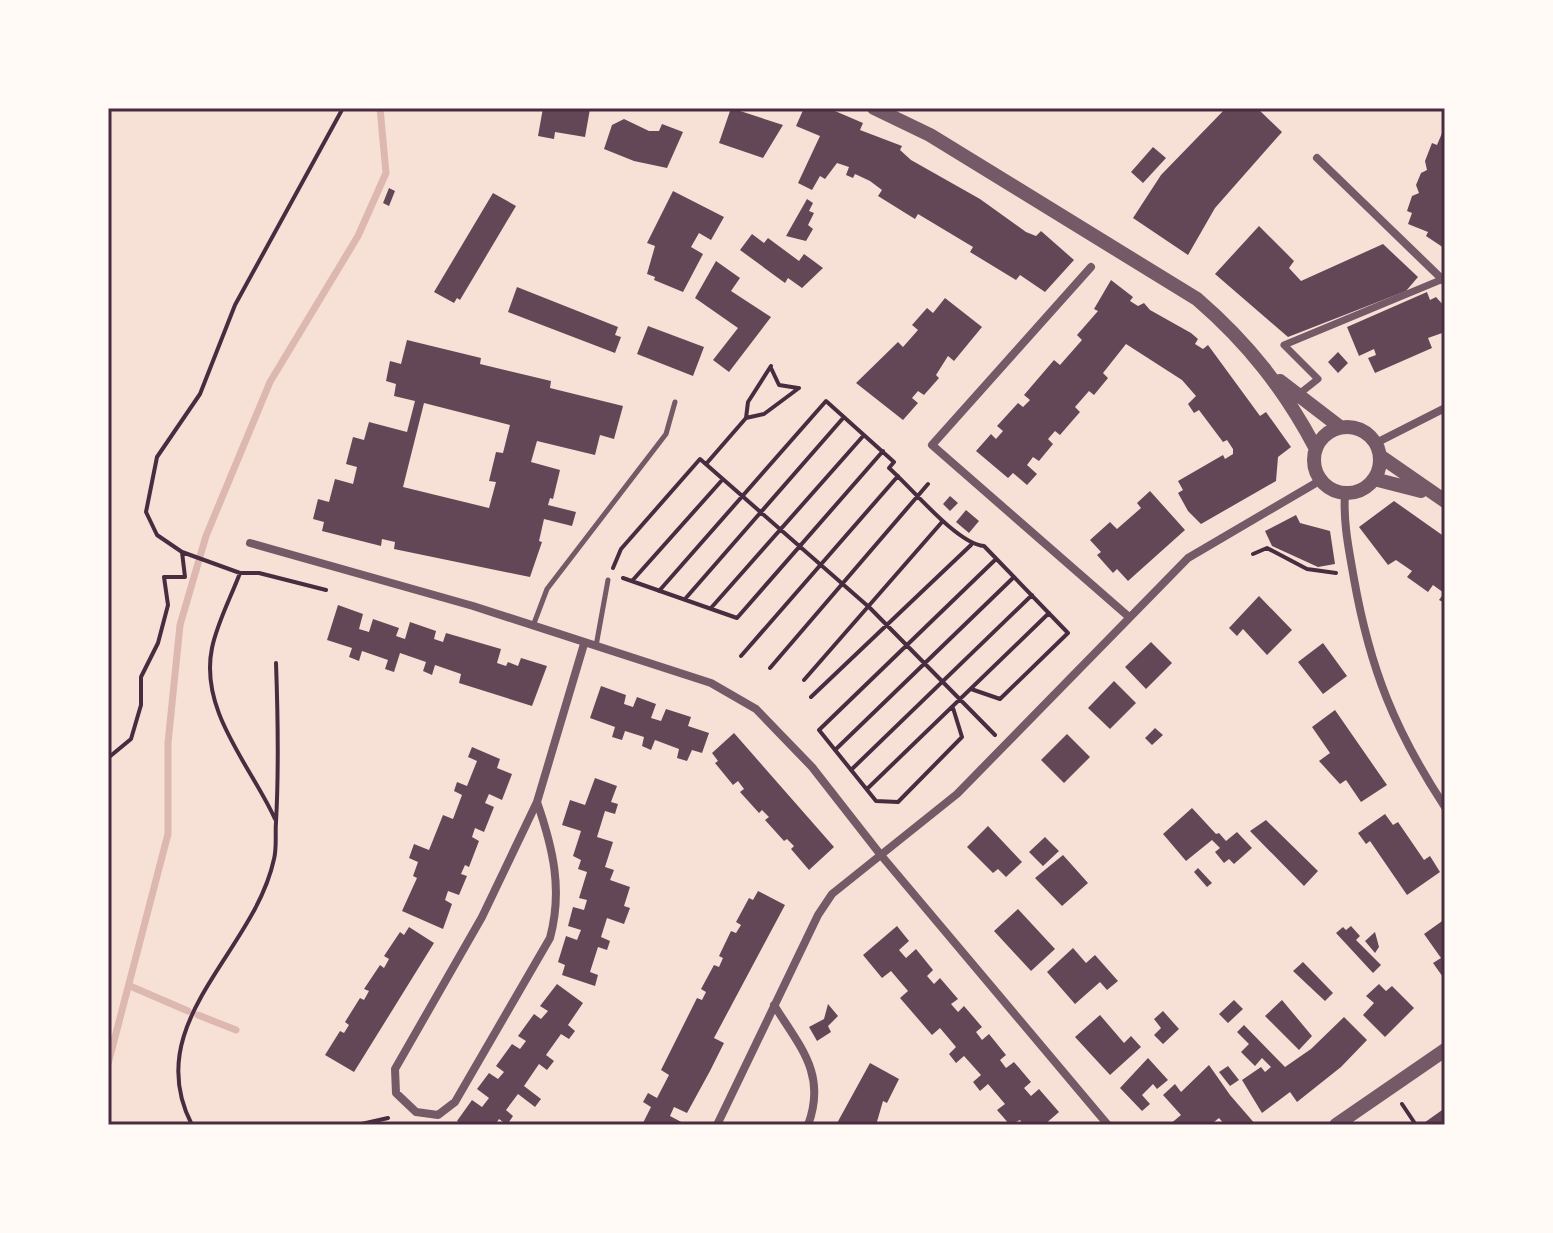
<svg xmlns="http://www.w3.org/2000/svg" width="1553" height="1233" font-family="Karla,sans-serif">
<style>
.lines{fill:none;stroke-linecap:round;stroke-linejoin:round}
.stream{stroke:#dcb8b0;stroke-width:7}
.building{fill:#644757;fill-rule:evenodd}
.path{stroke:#4a2c40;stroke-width:4}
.service{stroke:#755966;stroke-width:5}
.pedestrian{stroke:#755966;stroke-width:7}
.minor{stroke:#755966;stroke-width:8}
.tertiary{stroke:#755966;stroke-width:14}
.neatline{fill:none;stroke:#4a2c40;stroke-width:3}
</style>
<rect width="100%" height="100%" fill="#f7e1d7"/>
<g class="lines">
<!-- stream -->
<path class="stream" d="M130,986L188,1011
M198,1015L236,1030
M108,1064L168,834V743L180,625L206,536L270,382L358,236L386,173L380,108"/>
</g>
<!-- building -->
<path class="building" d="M543,108L590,109L585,137L555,132L554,139L538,136Z
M731,108L783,125L763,158L719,143Z
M804,108H828L863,123L860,130L902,146L900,150L911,160L980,199L1026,232L1036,236L1041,231L1074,260L1045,292L1020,275L1016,280L970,252L973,247L918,214L915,219L878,196L882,190L870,181L855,174L853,178L846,175L849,167L837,163L825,179L820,176L812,190L798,183L820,136L796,126Z
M1226,108H1257L1282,132L1215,208L1188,255L1133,218L1161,175Z
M624,119L649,131H659L662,124L683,132L667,168L634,161L604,149L612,125Z
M1445,126V245L1444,248L1426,236L1428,232L1408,224L1412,213L1407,211L1412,196L1419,193L1416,185L1421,173L1427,170L1425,161L1432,143L1437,145Z
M1153,147L1166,158L1143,183L1131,172Z
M389,188L395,191L389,206L383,203Z
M673,191L724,217L711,240L699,233L691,247L703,254L683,292L654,280L655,277L647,274L655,246L647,243Z
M493,193L516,206L460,300L457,298L454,303L434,292Z
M807,199L813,203L809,211L814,213L808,225L813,229L806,241L786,236Z
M1259,226L1294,261L1289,268L1301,281L1383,244L1418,277L1406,291L1288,337L1215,274Z
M752,234L764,243L768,238L799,261L804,254L823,268L802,288L788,278L785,283L740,250Z
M716,261L740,278L731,291L771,317L729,372L713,360L738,328L695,298Z
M1111,280L1133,297L1130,301L1138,306L1144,303L1150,310L1191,333L1198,339L1195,344L1203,349L1208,345L1260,416L1266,412L1291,447L1278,457L1276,481L1201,524L1188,511L1178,493L1183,490L1178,481L1223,455L1225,459L1233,454V449L1227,440L1223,442L1199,410L1194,413L1188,404L1196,396L1182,380L1126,344L1103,373L1108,378L1094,395L1089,391L1075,407L1080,412L1066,428L1060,435L1055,431L1048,439L1053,444L1039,461L1033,457L1027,465L1037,474L1027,485L1013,473L1008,478L976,451L991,434L996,439L1003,431L997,426L1018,403L1023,407L1030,400L1024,395L1054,360L1060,365L1082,340L1077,335L1098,311L1094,309Z
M517,287L618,327L615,335L621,337L615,353L508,312Z
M1427,292L1430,300L1436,297L1445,307V332L1428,338L1432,348L1375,373L1368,358L1376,355L1374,349L1359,356L1347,327Z
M945,298L982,327L954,361L948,356L936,375L939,378L924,395L918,391L912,398L918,403L903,420L856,383L898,342L903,347L918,330L912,325L927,308L933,313Z
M648,326L704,347L693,376L637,354Z
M407,340L481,358L480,364L551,381L550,388L623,406L614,439L600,435L595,455L537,441L531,462L560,470L553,499L550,498L548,505L576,512L572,526L544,519L539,541L542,542L530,577L394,549L395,542L382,539L381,546L322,531L324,522L313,519L318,499L329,502L335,479L353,484L357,467L346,464L353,437L364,440L369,422L407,432L415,401L394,396L396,384L386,381L390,361L401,364ZM424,403L510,425L503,453L496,452L489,481L496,482L489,508L403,487Z
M1338,352L1348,363L1338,373L1328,362Z
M1150,491L1185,530L1128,581L1117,569L1113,573L1097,555L1101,552L1090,540L1110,522L1117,529L1141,508L1137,503Z
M950,496L958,503L950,511L943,504Z
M1394,501L1445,537V603L1439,600L1444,593L1433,585L1428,592L1407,577L1412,571L1396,560L1388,565L1359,527Z
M966,510L979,521L969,533L956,522Z
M1296,515L1300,523L1330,531L1335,564L1318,567L1272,546L1265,531Z
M1259,596L1292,630L1267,655L1243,629L1237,636L1229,628Z
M338,605L363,614L359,629L369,632L373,619L399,628L396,636L405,639L410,622L436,631L434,639L443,642L446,633L501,649L497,663L506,666L508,662L518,666L521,658L547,666L532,706L459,683L461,674L435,665L432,675L423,671L426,662L400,653L394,672L385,669L388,660L362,651L359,661L349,657L352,648L327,640Z
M1151,642L1172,663L1146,689L1125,667Z
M1323,643L1347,676L1323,694L1298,662Z
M1114,681L1136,703L1110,729L1088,708Z
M601,686L626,695L624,704L633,707L637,697L656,704L651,718L661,721L666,709L691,717L688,726L709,733L702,753L692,750L687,761L677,758L679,749L655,740L651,750L642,746L644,737L625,731L622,740L612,737L615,727L590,718Z
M1335,710L1387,785L1361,802L1346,780L1340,784L1319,761L1330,753L1312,727Z
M1155,728L1163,735L1152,745L1145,738Z
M734,733L834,847L809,870L791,849L794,846L787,839L784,841L765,820L769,817L762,810L759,813L740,792L744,789L738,781L733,785L715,763L718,761L712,753Z
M1067,734L1090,757L1064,783L1041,760Z
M472,747L500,759L497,768L512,774L502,800L489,794L485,803L494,807L484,832L475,828L472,837L479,841L469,867L465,865L461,874L467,876L459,895L448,891L445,900L452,904L443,929L402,911L417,878L413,876L418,862L409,858L414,844L429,850L443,815L453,819L462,795L454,791L457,782L467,786L477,761L468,757Z
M595,778L617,786L611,802L618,804L615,814L605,811L597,837L613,842L605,867L614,870L610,880L630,887L624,906L630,908L624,924L607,918L601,937L610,941L607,950L598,947L590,972L598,975L595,986L562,975L565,965L558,962L566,936L577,940L581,930L568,926L573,907L584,910L587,900L579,898L587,872L578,869L581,860L573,856L581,831L562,825L570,800L585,805Z
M1192,808L1216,834L1219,833L1226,841L1237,832L1252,848L1234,864L1229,859L1224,863L1215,852L1220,848L1212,840L1186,861L1163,834Z
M1385,814L1393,825L1398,822L1424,860L1430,856L1440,872L1407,895L1370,841L1366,844L1358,833Z
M1266,820L1318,871L1304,886L1250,831Z
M988,826L1022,862L1006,877L998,869L993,873L967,847Z
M1045,837L1059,851L1043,866L1029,852Z
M1063,855L1088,883L1062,906L1035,878Z
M1198,868L1212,883L1207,887L1194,872Z
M758,891L785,905L714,1038L724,1043L710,1071L687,1113L674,1107L670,1116L687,1125H642L651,1107L643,1102L648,1093L657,1098L669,1075L661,1070L697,998L702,1000L706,992L701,989L714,965L719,967L723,958L719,956L731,931L736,933L741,925L736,922L749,898L753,900Z
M1018,909L1055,949L1031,971L994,931Z
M1445,919V980L1433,963L1441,958L1424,934Z
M897,926L909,941L899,950L906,958L916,949L933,970L927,976L934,984L940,978L958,999L951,1004L958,1012L964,1006L982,1027L976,1032L982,1040L989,1034L1006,1055L1000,1060L1006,1068L1014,1062L1031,1082L1024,1088L1031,1096L1039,1089L1059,1112L1044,1125H1023L1020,1120L1010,1125L997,1110L1005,1104L988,1084L980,1091L973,1082L981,1075L964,1056L956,1063L949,1054L956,1047L940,1028L932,1035L900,998L908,991L891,971L882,978L863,955Z
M1351,926L1360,936L1356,940L1381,965L1373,973L1336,933L1343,927L1346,930Z
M409,927L434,943L354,1072L325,1055L340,1031L344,1033L349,1025L345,1022L360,998L364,1000L369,991L364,989L380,965L384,968L389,959L384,956L400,932L404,935Z
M1375,932L1379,947L1375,953L1365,941Z
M1073,948L1086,963L1095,955L1118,981L1107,990L1100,982L1075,1004L1047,972Z
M1303,962L1333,993L1325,1001L1293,971Z
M557,984L583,1003L568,1025L575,1031L569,1039L561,1034L546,1055L554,1061L547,1070L539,1064L524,1086L541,1099L535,1107L518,1094L506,1110L513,1116L507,1125L499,1119L495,1125H462L457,1121L472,1100L482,1107L489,1098L477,1089L489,1073L498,1079L504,1072L496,1066L512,1044L520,1049L526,1041L518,1036L534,1014L541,1019L548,1011L540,1006Z
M1379,984L1386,991L1392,986L1414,1008L1385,1037L1363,1015L1374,1003L1366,996Z
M1234,1000L1243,1009L1228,1023L1219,1014Z
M1282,1000L1312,1036L1299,1050L1265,1016Z
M828,1004L838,1016L828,1026L831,1032L817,1041L809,1027L824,1019Z
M1163,1011L1179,1029L1163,1044L1154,1035L1161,1028L1154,1019Z
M1100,1015L1124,1043L1131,1036L1141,1047L1110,1075L1075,1037Z
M1344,1017L1367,1040L1341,1067L1297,1102L1290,1092L1262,1113L1242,1080L1261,1067L1265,1072L1271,1067L1262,1058L1255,1066L1241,1052L1249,1044L1237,1032L1244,1025L1285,1067L1311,1049Z
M1148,1058L1168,1080L1157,1089L1153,1084L1142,1095L1150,1104L1142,1111L1120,1088Z
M870,1063L899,1079L887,1103L883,1101L876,1125H836Z
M1209,1065L1230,1095L1256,1125H1225L1219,1118L1210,1125H1169L1181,1115L1163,1095L1175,1084L1181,1092Z
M1228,1066L1239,1080L1230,1086L1219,1072Z
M1445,1108V1125H1421Z"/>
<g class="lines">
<!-- path -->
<path class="path" d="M771,368L779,385L798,388
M746,418L764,414L799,388
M706,464L746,418L748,402L771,366
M1253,554L1267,548L1307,569L1336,573
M613,568L621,549L700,459L870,608L995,735
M240,573C231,597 217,623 212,648C199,711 251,766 275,819
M623,578L737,618L883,451
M632,581L723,479
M326,590L259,573H240L182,552L157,535L146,512L157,457L200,394L235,305L343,108
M659,591L826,401L894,462L889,468C912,488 957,544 984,546L1068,633L1000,699L971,689
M685,599L844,417
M711,608L864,435
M741,656L898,476
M770,668L928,484
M804,680L942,522
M811,697L971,545
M953,708L962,737L898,802L876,801L819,730L996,559
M835,750L1014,577
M108,758L131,739L141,705V677L158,643L168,605L164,577H185L182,552
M851,770L1032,595
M867,789L1049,613
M1402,1104L1416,1125
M192,1125C139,1023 254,953 274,859C277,847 275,834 276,822C279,768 278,718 276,663
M357,1125L388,1118"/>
<!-- service -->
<path class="service" d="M533,626L547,589L666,434L675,402
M596,646L608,580"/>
<!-- pedestrian -->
<path class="pedestrian" d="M1299,394L1318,379L1284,345L1443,279"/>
<!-- minor -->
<path class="minor" d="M1317,158L1445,282
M1091,267L932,445L1129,617
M1376,443L1445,408
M1345,493C1343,523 1349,550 1354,579C1370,669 1395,731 1445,807
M250,543L473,606L711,683L756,709L812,767L880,854L1108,1125
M537,802C553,848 563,890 550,938L455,1102L438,1115L416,1112L396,1093L395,1069L482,917L537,802L584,644
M774,1005C800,1047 827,1074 808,1125
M717,1125L818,915L832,894L957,794L1188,558L1321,480"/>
<!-- tertiary -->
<path class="tertiary" d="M874,108L930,135L1197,299C1248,343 1285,390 1316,449
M1280,381L1340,427
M1314 460a33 33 0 1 1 66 0a33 33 0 1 1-66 0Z
M1380,456L1445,501
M1374,479L1421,491
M1336,1125L1445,1050"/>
</g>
<!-- border -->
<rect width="1553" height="1233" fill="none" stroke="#fffaf5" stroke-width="220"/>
<rect x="110" y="110" width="1333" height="1013" class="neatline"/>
</svg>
